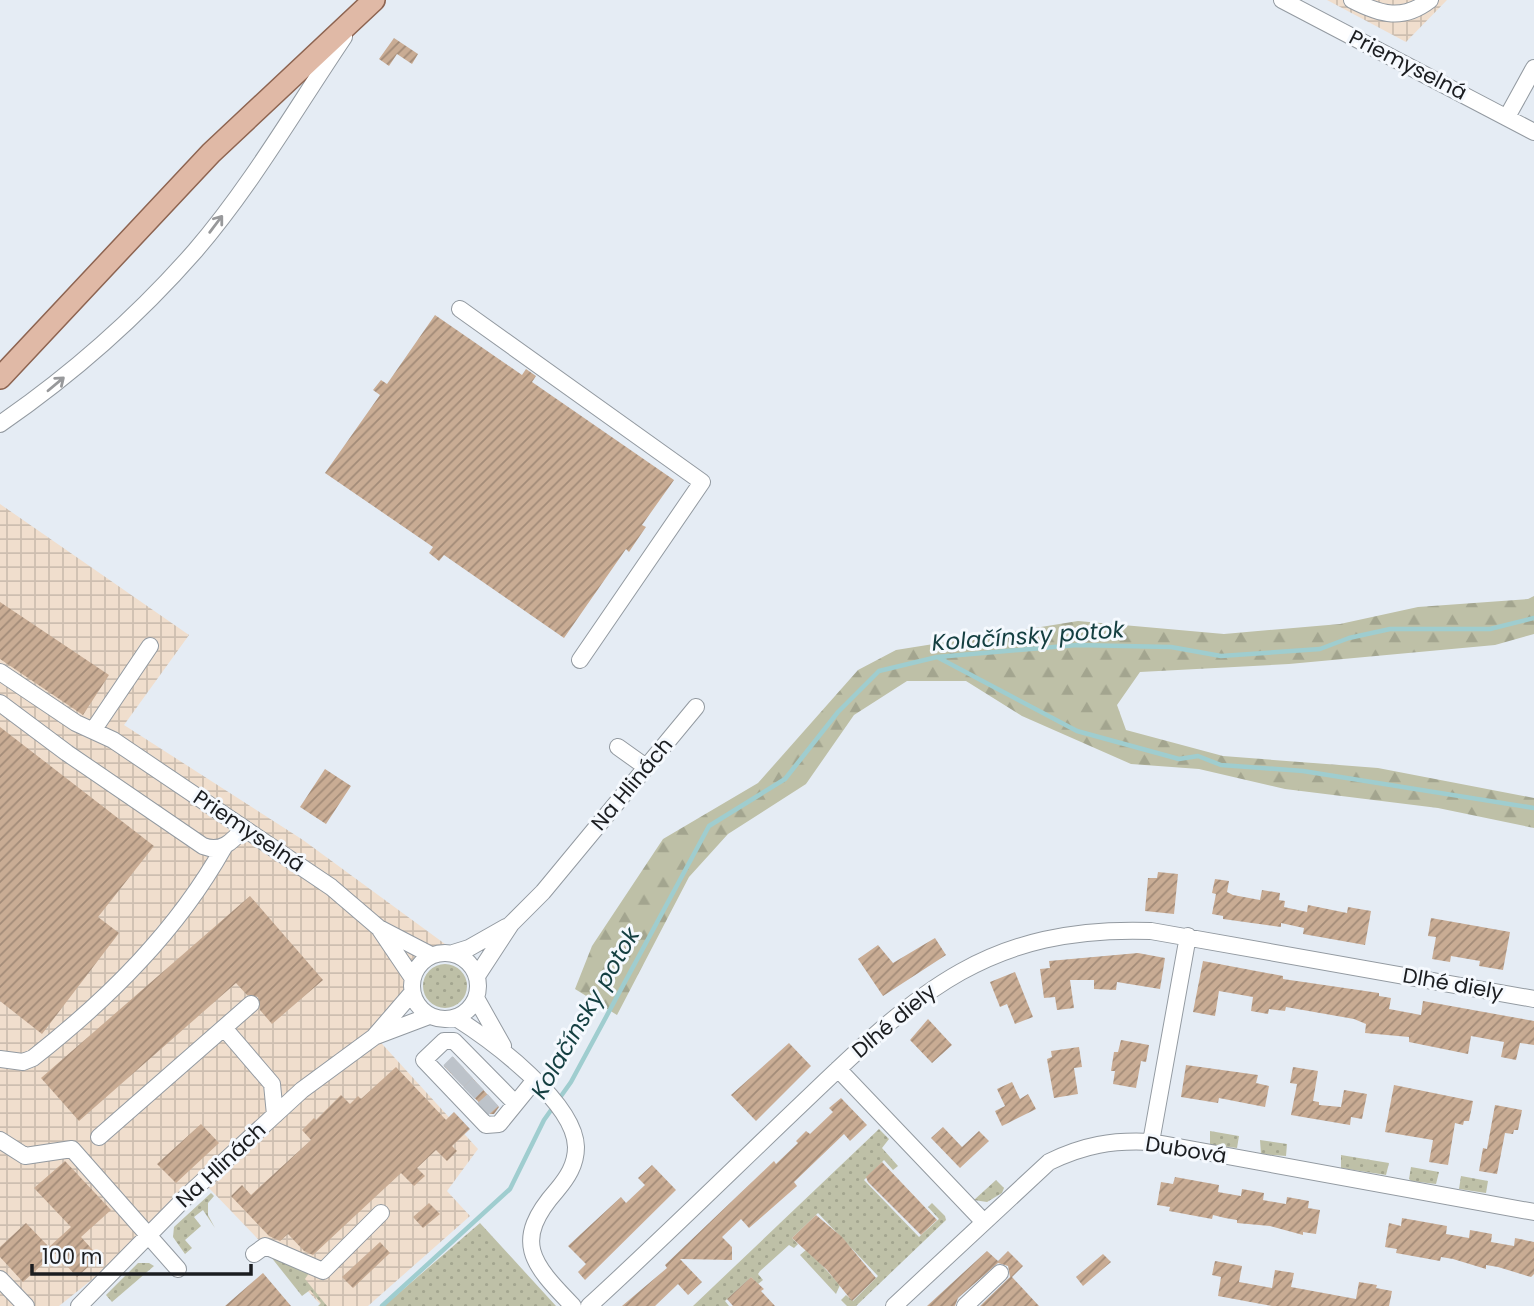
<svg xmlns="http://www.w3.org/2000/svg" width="1534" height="1306" font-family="Poppins,sans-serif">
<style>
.industrial{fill:url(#industrial-grid)}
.grass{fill:url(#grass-dots)}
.forest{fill:url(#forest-firs)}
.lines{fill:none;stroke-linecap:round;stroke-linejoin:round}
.stream{stroke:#9fcdcf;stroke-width:4.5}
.building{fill:url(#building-hatch)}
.minor-tunnel{stroke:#bdc3ca;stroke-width:16;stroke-dasharray:16 8;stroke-linecap:butt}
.minor-casing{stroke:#939aa1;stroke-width:18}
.major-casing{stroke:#8d6451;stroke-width:24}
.minor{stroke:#fff;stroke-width:16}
.major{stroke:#e0b9a6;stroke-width:21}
.oneway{stroke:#98999b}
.labels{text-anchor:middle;stroke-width:6;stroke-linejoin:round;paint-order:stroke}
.street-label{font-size:21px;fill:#1b1d20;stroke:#f5f9fe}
.water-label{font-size:23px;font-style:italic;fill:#143f41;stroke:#f5f9fe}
</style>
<defs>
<pattern id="industrial-grid" width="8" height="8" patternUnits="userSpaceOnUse" patternTransform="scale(1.75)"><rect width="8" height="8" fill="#f0decd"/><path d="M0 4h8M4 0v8" fill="none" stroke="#cdbeb0"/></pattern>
<pattern id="grass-dots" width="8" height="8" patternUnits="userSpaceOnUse" patternTransform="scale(1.75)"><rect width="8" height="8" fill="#bec0a7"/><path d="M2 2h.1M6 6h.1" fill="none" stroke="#a3a58f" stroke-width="1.8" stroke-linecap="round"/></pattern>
<pattern id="forest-firs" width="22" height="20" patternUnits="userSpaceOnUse" patternTransform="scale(1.75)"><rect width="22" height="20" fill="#bec0a7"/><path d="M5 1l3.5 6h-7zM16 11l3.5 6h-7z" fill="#a3a58f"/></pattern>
<pattern id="building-hatch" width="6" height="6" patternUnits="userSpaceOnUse" patternTransform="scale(1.75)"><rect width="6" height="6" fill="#c9ac94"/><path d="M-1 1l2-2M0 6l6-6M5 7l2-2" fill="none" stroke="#a28b78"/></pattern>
</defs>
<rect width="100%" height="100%" fill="#e5ecf4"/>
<!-- industrial -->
<path class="industrial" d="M1327,0H1447L1406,42Z
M0,504L189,635L124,725L303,840L445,944L373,1034L478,1149L447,1191L470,1216L368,1306H322L208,1187L59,1306H0Z"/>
<!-- grass -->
<path class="grass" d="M423 986a22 22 0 1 1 44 0a22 22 0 1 1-44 0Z
M879,1129L889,1139L882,1148L898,1166L893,1170L884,1160L864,1180L919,1237L939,1219L928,1207L932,1203L945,1216L946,1220L856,1306H847L841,1300L846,1295L853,1301L878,1276L818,1213L792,1238L798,1244L794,1248L789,1245L760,1271L758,1274L763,1280L758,1284L751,1277L725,1301L729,1306H693Z
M1210,1131L1239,1136L1237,1148L1210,1145Z
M1260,1140L1287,1144L1286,1156L1261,1154Z
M1341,1155L1389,1163L1386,1175L1341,1168Z
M1411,1167L1439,1172L1436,1184L1411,1181L1409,1179Z
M1461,1176L1488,1181L1486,1193L1459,1189Z
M996,1180L1004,1188L1002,1193L987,1202L974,1200Z
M211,1193L214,1196L208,1203V1215L215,1228L203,1210L194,1217L201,1226L185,1240L192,1248L185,1254L173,1237L174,1227Z
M480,1223L556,1306H384Z
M807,1249L840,1285L836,1294L800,1255Z
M271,1257L309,1273L305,1279L327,1306H318L321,1303L310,1290L302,1296Z
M138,1263H149L154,1266L112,1302L106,1295Z"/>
<!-- forest -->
<path class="forest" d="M1534,596V634L1495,645L1289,664L1140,672L1117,705L1126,730L1223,756L1378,768L1534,798V828L1438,808L1285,789L1199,769L1131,764L1022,716L966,681H907L854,715L806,784L728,834L689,877L617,1015L575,989L592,946L663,839L758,783L858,670L896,650L1078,621L1224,634L1340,624L1418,607L1528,599Z"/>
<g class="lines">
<!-- stream -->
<path class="stream" d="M939,658L1077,731L1179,759L1198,756L1221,765L1303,771L1534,808
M382,1306L510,1189L544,1120L571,1082L709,826L785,779L838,712L879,671L937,657L1077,645L1171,647L1221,656L1320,649L1349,638L1390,629H1490L1534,618"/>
</g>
<!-- building -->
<path class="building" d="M394,38L418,54L412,64L397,54L389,66L379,59Z
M435,315L522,375L526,369L536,376L532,382L674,480L642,525L646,527L637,540L629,552L626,549L564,638L444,555L439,561L429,553L433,547L325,473L380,395L373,390L381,380L387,384Z
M0,602L109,675L83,715L0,659Z
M0,727L154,846L98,917L119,933L42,1034L0,1001Z
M325,769L351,786L326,824L300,807Z
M1158,872L1178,874L1174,914L1145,911L1148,878H1157Z
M1215,879L1229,881L1227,892L1233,895L1260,900L1262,890L1280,893L1279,900L1285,901L1284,907L1307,912L1308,905L1347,913L1348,907L1371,911L1365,945L1303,934L1304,928L1281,923V927L1223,919V916L1212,914L1216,894L1212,893Z
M250,896L323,980L272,1024L260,1010L258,997L247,995L236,983L79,1121L41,1078Z
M1431,918L1510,932L1503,970L1479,966L1480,961L1451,956L1450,962L1432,959L1436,937L1428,936Z
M935,938L946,955L883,996L858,959L878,945L893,963Z
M1138,953L1165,958L1160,989L1117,982L1116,990L1094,989V980H1070L1074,1008L1057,1010L1055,997L1044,998L1040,969L1050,968L1049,961Z
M1203,961L1283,976V979L1379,993V996L1391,998L1389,1009L1421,1015L1423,1001L1534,1021V1045L1520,1043L1516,1060L1501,1057L1504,1042L1471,1036L1468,1054L1409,1042V1037L1365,1033L1366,1024L1354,1019L1286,1007L1285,1011L1269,1009L1268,1014L1251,1011L1253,997L1219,991L1215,1016L1193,1012Z
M1015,972L1033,1017L1015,1024L1007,1004L1000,1007L990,982Z
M928,1019L952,1045L932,1063L910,1040Z
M1121,1040L1149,1045L1146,1062L1141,1061L1136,1088L1113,1084L1115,1071H1111L1114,1052H1118Z
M789,1043L811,1066L756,1121L731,1095Z
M1079,1047L1082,1067L1074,1068L1078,1094L1054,1098L1047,1059L1052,1057L1051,1051Z
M453,1057L499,1107L494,1114H490L444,1066Z
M1186,1065L1258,1075L1256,1083L1269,1086L1265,1107L1219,1098L1218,1103L1181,1097Z
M396,1067L446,1120L454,1112L470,1129L452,1146L457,1151L447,1161L436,1150L417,1168L425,1176L414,1186L401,1173L313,1255L304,1251L288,1234L280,1241L269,1236L231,1196L242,1185L251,1195L311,1140L302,1130L314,1118L316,1120L341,1095L350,1104L358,1096L361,1099Z
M1293,1067L1318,1071L1313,1101L1319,1102V1105L1341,1107L1344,1090L1367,1094L1362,1119L1351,1117L1350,1125L1291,1115L1297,1084L1290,1083Z
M1012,1082L1020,1099L1028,1094L1036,1109L1002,1126L995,1111L1005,1106L997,1089Z
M1394,1085L1473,1101L1469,1121H1464L1463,1125L1455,1123L1448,1165L1429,1162L1433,1140L1385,1132Z
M841,1098L867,1125L850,1141L844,1134L794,1182L797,1186L749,1228L741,1219L722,1237L732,1247V1260L680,1259L702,1282L688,1295L678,1284L655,1306H622L667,1268L665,1265L774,1161L776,1164L798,1143L796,1141L806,1131L810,1134L833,1112L829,1108Z
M1495,1105L1522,1110L1518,1130H1514L1513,1134L1505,1133L1497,1174L1479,1171L1483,1148L1487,1149Z
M201,1124L219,1143L176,1183L157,1164Z
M943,1127L962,1147L979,1131L989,1141L960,1168L931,1138Z
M65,1161L111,1210L81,1237L99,1257L77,1277L55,1253L23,1282L0,1257V1247L26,1223L49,1247L71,1227L34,1188Z
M882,1162L937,1220L921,1235L868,1182L866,1177Z
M652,1165L676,1190L585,1280L578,1272L586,1264L568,1246L621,1197L626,1203L645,1185L638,1178Z
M1175,1177L1219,1185L1218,1192L1229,1194L1241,1196L1242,1189L1264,1193L1263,1200L1274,1202L1286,1204L1287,1197L1309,1201L1308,1208L1320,1210L1316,1234L1303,1232V1235L1270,1226L1237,1223V1220L1225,1218L1213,1215L1212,1219L1169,1211L1170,1207L1157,1205L1161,1182L1173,1184Z
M429,1203L440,1214L423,1228L413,1217Z
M816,1215L842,1237L876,1278L852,1301L827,1270L792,1238Z
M1402,1218L1447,1226L1446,1234L1469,1238L1470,1230L1492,1234L1491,1242L1514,1246L1515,1238L1534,1242V1274L1531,1277L1498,1267L1486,1265V1269L1453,1259L1441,1257L1440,1261L1396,1253L1397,1249L1385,1247L1389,1223L1401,1226Z
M380,1242L390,1253L353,1288L342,1277Z
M987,1251L998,1261L1008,1251L1023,1266L1012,1277L1039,1306H980L1010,1277L1008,1266L998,1263L958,1298L955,1306H927Z
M1103,1254L1111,1262L1083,1286L1076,1277Z
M1215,1261L1242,1266L1239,1282L1272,1288L1275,1270L1294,1273L1291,1287L1356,1299L1359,1282L1377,1285L1376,1288L1392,1291L1389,1306H1272L1218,1296L1221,1277L1212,1275Z
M263,1273L291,1306H225Z
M751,1277L764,1289L761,1291L775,1306H733L727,1299Z"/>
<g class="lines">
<!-- minor-tunnel -->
<path class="minor-tunnel" d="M449,1071L458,1062
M458,1081L467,1072
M469,1093L478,1084
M483,1109L493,1100"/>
<!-- minor casing -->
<g class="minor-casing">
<path id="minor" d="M1282,0L1534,132
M1352,0C1381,15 1403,21 1430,0
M1507,117L1534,68
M460,309L702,482L580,660
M0,424C71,375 138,316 195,251C251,186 296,108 344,37
M0,672L76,723L113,740L331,887L379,928L412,977
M0,703L67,753L203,846C221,853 232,842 244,828
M94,729L150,646
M618,747L646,767
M381,929L431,955
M412 986a33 33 0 1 1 66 0a33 33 0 1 1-66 0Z
M453,953L469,948L506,927
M477,976L511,924L543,892L696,707
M476,998L503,1046
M456,1018C492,1041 575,1102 576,1147C576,1165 567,1178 557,1190C512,1241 531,1263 573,1306
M224,1028L272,1084L275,1115
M376,1036L429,1016
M0,1059L23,1062L33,1058C108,999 177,931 224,847
M838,1069L983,1221
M515,1103L454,1041H444L424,1060L486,1125L499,1124L534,1081
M99,1137L251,1004
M0,1140L25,1156L72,1149L178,1269
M1151,1142L1188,936
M254,1254L265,1246L323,1271L381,1213
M0,1279L26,1306
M79,1306L190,1193L302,1090L374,1037L412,993
M589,1306C658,1243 725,1177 792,1113C909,1002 977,925 1151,931L1534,999
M894,1306L1049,1162C1084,1145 1112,1140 1151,1142L1534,1212
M965,1306L1000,1273"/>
</g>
<!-- major casing -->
<g class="major-casing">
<path id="major" d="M0,378L211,153L374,0"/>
</g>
<!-- minor -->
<use href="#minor" class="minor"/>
<!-- major -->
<use href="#major" class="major"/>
</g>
<!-- one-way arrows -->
<defs><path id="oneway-shaft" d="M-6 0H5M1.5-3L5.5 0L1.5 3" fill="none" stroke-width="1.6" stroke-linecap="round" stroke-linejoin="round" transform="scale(1.75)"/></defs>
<g class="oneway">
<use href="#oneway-shaft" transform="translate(216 224) rotate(-53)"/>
<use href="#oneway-shaft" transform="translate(56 384) rotate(-40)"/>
</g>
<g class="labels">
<!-- street labels -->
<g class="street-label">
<text transform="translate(1408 65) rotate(27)" y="7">Priemyselná</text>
<text transform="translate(632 784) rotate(-50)" y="7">Na Hlinách</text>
<text transform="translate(249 831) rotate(34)" y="7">Priemyselná</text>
<text transform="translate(1453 984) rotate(10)" y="7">Dlhé diely</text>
<text transform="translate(894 1021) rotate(-40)" y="7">Dlhé diely</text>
<text transform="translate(1186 1150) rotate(9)" y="7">Dubová</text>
<text transform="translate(221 1165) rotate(-43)" y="7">Na Hlinách</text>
</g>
<!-- water labels -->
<g class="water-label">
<text transform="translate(1028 636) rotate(-4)" y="8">Kolačínsky potok</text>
<text transform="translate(585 1013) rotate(-60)" y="8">Kolačínsky potok</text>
</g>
</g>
<!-- scale -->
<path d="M32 1264v10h219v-10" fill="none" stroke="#1b1d20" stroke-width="3.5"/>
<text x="42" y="1264" font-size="21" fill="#1b1d20" stroke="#f5f9fe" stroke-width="5" paint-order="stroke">100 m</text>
</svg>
